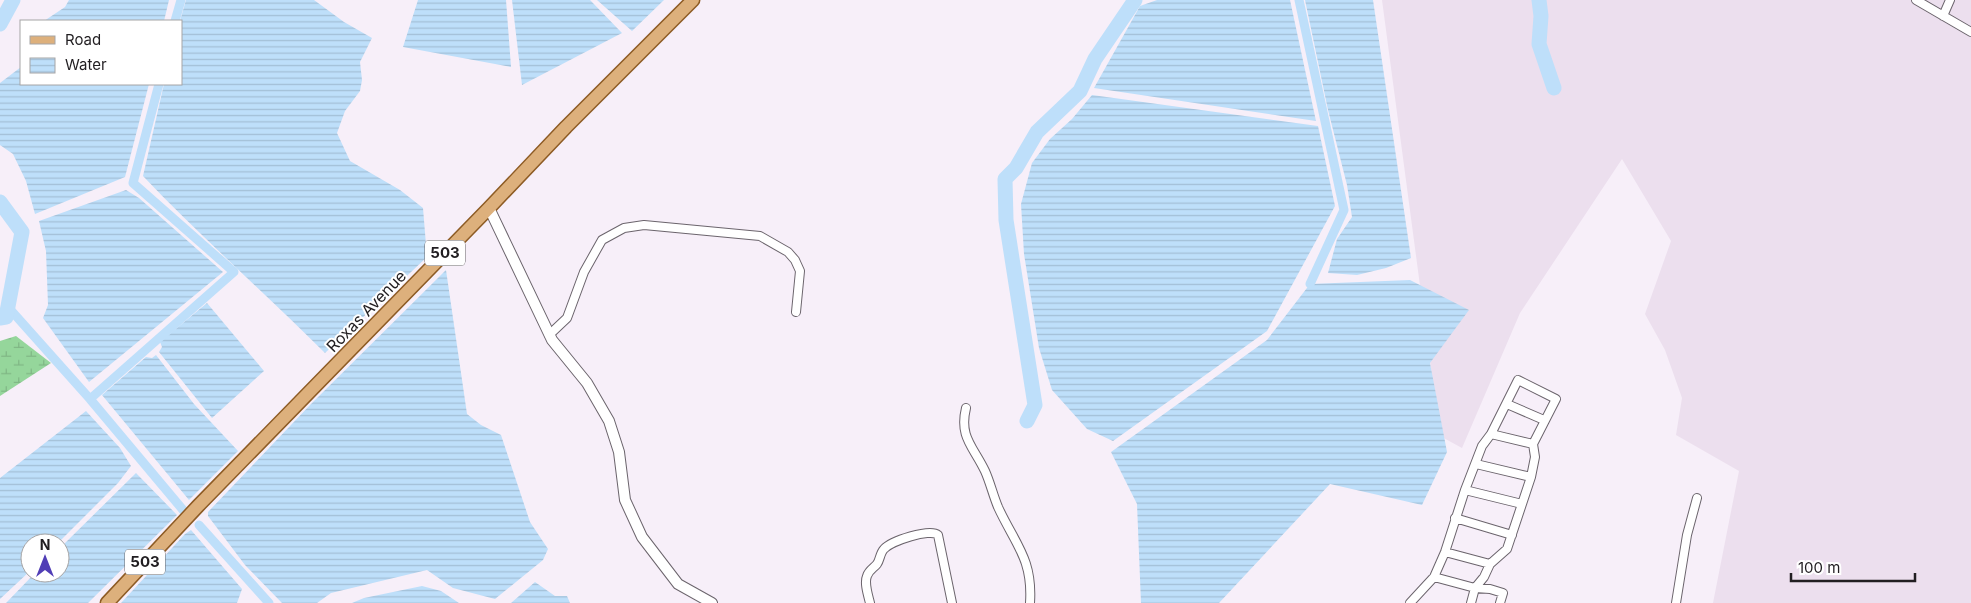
<svg xmlns="http://www.w3.org/2000/svg" width="1971" height="603" font-family="Inter,sans-serif">
<style>
.built{fill:#ecdfee}
.wetland{fill:url(#wetland-marsh)}
.water{fill:url(#water-rules)}
.lines{fill:none;stroke-linecap:round;stroke-linejoin:round}
.canal{stroke:#bedffa;stroke-width:9}
.river{stroke:#bedffa;stroke-width:15}
.minor-casing{stroke:#6b646c;stroke-width:10}
.tertiary-casing{stroke:#6b646c;stroke-width:12}
.primary-casing{stroke:#8d5b24;stroke-width:15}
.minor{stroke:#fff;stroke-width:8}
.tertiary{stroke:#fff;stroke-width:10}
.primary{stroke:#ddb07c;stroke-width:12}
.labels{text-anchor:middle;stroke-width:4;stroke-linejoin:round;paint-order:stroke}
.shield{fill:#fff;stroke:#646264;stroke-width:1}
.shield-label{font-size:15px;font-weight:bold;fill:#211e21}
.street-label{font-size:16px;fill:#211e21;stroke:#fff}
</style>
<defs>
<pattern id="wetland-marsh" width="20" height="14" patternUnits="userSpaceOnUse" patternTransform="scale(1.25)"><rect width="20" height="14" fill="#95d69b"/><path d="M1 5h8M5 5V1M11 12h8M15 12V8" fill="none" stroke="#80b785"/></pattern>
<pattern id="water-rules" width="6" height="5" patternUnits="userSpaceOnUse" patternTransform="scale(1.25)"><rect width="6" height="5" fill="#bedffa"/><path d="M0 2.5h6" fill="none" stroke="#a3bfd6"/></pattern>
</defs>
<rect width="100%" height="100%" fill="#f7eff9"/>
<!-- built -->
<path class="built" d="M1382,0H1971V603H1713L1739,471L1676,435L1682,398L1665,350L1645,314L1671,241L1622,159L1520,313L1462,448L1440,436Z"/>
<!-- wetland -->
<path class="wetland" d="M16,336L51,363L0,396V341Z"/>
<!-- water -->
<path class="water" d="M69,0H169L164,21H44L65,7Z
M186,0H314L344,22L372,38L360,62L362,80L360,91L345,111L337,133L350,161L400,190L423,208L427,257L325,353C265,293 201,237 143,176L164,84H181L180,21Z
M418,0H506L511,67L403,47Z
M512,0H590L622,33L522,85Z
M597,0H664L632,31Z
M1157,0H1290L1316,121L1094,88L1140,6Z
M1305,0H1373L1411,258L1386,268L1357,275L1328,273L1337,239L1352,217L1347,185L1328,110Z
M21,67V84H149L125,177L35,214L26,181L13,154L0,145V83Z
M1092,95L1318,126L1335,206L1267,331L1113,441L1087,429L1052,390L1039,348L1024,254L1021,204L1032,163L1050,139L1072,119Z
M126,190L139,198L223,272L89,382L43,318L48,305L46,251L39,221Z
M446,270L467,414L481,425L501,435L530,522L548,549L543,560L495,599L453,588L427,570L331,593L317,603H282L245,565L208,516V512L311,404Z
M1410,280L1469,310L1430,363L1447,452L1422,505L1330,484L1219,603H1141L1137,504L1111,452L1267,340L1310,284Z
M207,303L264,371L212,418L159,352L162,347L160,342Z
M156,355L194,404L238,451L189,500L102,395L146,357L152,358Z
M86,411L120,448L131,466L118,483L58,543H30V571L0,599V478Z
M136,473L177,515L88,603H6L35,573H60V548Z
M191,530L242,589L237,603H121L185,534Z
M535,582L555,596H567L570,603H511Z
M422,586L441,591L459,603H352L364,598Z"/>
<g class="lines">
<!-- canal -->
<path class="canal" d="M1299,0L1344,210L1310,284
M175,21L181,0
M8,307L90,399L183,510
M90,399L234,272L133,183L159,84
M199,525L269,603"/>
<!-- river -->
<path class="river" d="M1539,0L1541,16L1539,44L1554,88
M0,24L13,0
M0,202L22,232L6,317L0,318
M1027,421L1035,405L1006,220L1005,179L1016,168L1037,132L1080,91L1095,59L1135,0"/>
<!-- minor casing -->
<g class="minor-casing">
<path id="minor" d="M1916,0L1971,32
M1943,16L1950,0
M549,335L567,318L584,272L602,240L624,228L644,225L760,236L788,252L795,260L800,271L796,312
M1507,404L1544,420
M966,408C959,437 973,446 985,471C990,482 993,495 998,507C1015,544 1033,559 1030,603
M1491,434L1533,444
M1476,464L1531,477
M1465,490L1522,504
M1455,518L1512,535
M1445,552L1490,564
M1434,577L1475,588L1490,589L1503,593L1500,603
M870,603C868,595 864,583 867,576C869,570 874,568 877,564C880,560 880,553 884,549C891,541 930,528 938,535L952,603
M1410,603L1434,577L1445,552L1465,490L1482,446L1491,434L1518,380L1556,399L1533,444L1535,457L1531,477L1507,549L1490,564L1484,577L1475,588L1471,603
M1676,603L1687,535L1697,498"/>
</g>
<!-- tertiary casing -->
<g class="tertiary-casing">
<path id="tertiary" d="M489,208L552,340L587,383L609,421L619,452L625,500L642,537L678,584L712,603"/>
</g>
<!-- primary casing -->
<g class="primary-casing">
<path id="primary" d="M107,603L198,506L489,208L566,127L693,0"/>
</g>
<!-- minor -->
<use href="#minor" class="minor"/>
<!-- tertiary -->
<use href="#tertiary" class="tertiary"/>
<!-- primary -->
<use href="#primary" class="primary"/>
</g>
<g class="labels">
<!-- shield labels -->
<g class="shield">
<rect x="425" y="240.5" width="40" height="25" rx="4"/>
<rect x="125" y="549.5" width="40" height="25" rx="4"/>
</g>
<g class="shield-label">
<text x="445" y="258">503</text>
<text x="145" y="567">503</text>
</g>
<!-- street labels -->
<g class="street-label">
<text transform="translate(366 311) rotate(-46)" y="6">Roxas Avenue</text>
</g>
</g>
<!-- legend -->
<rect x="20" y="20" width="162" height="65" fill="#ffffff" stroke="#a6a5a6"/>
<rect x="30" y="36" width="25" height="8" fill="#ddb07c" stroke="#a6a5a6"/>
<text x="65" y="45" font-size="15" fill="#211e21">Road</text>
<rect x="30" y="58" width="25" height="15" fill="url(#water-rules)" stroke="#a6a5a6"/>
<text x="65" y="70" font-size="15" fill="#211e21">Water</text>
<!-- north arrow -->
<g transform="translate(45 558)"><circle r="24" fill="#ffffff" stroke="#a6a5a6"/>
<path d="M0-4L9 19L0 12L-9 19Z" fill="#513eb6"/>
<text y="-8" font-size="14" font-weight="bold" text-anchor="middle" fill="#211e21">N</text>
</g>
<!-- scale -->
<path d="M1791 573v8h124v-8" fill="none" stroke="#211e21" stroke-width="2.5"/>
<text x="1798" y="573" font-size="15" fill="#211e21" stroke="#ffffff" stroke-width="4" paint-order="stroke">100 m</text>
</svg>
